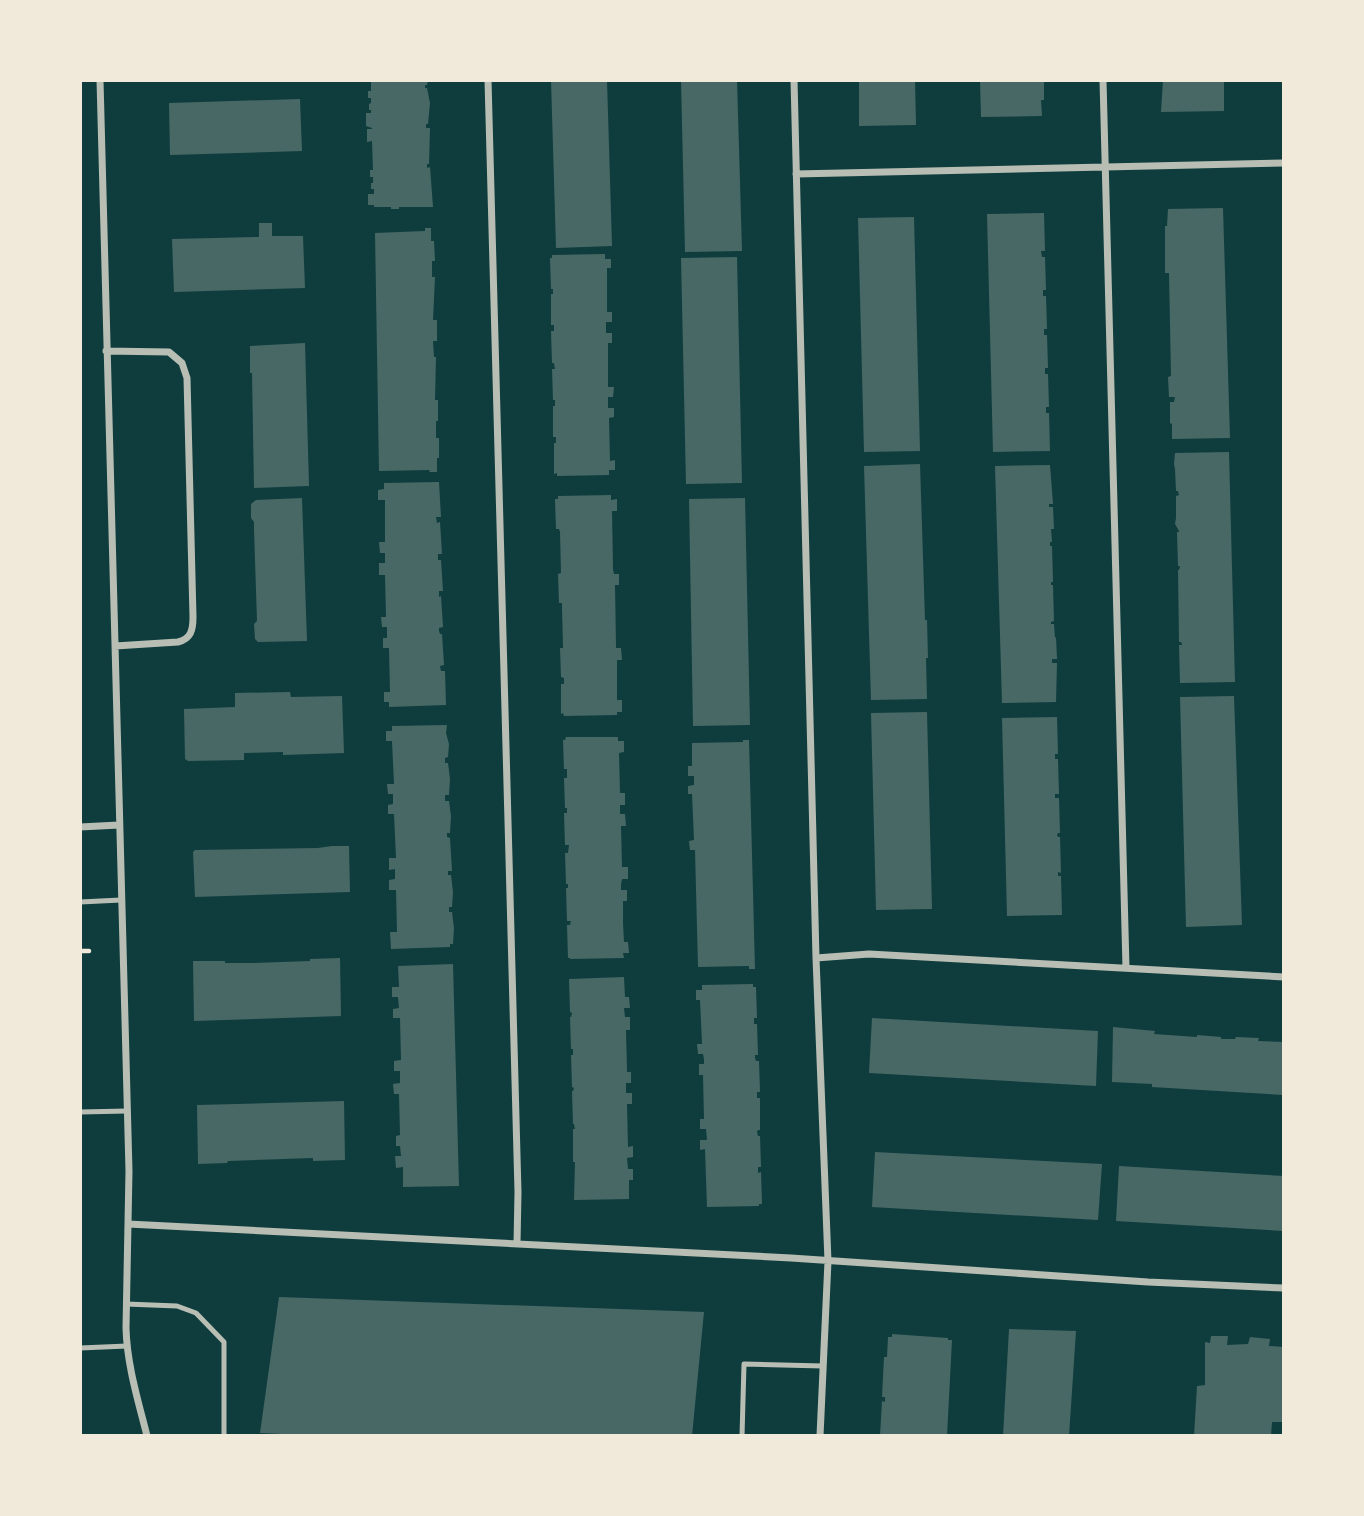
<svg xmlns="http://www.w3.org/2000/svg" width="1364" height="1516" font-family="Commissioner,sans-serif">
<style>
.building{fill:#486865}
.lines{fill:none;stroke-linecap:round;stroke-linejoin:round}
.path{stroke:#f1e9da;stroke-width:4.5}
.service{stroke:#b8beb3;stroke-width:5}
.minor{stroke:#b8beb3;stroke-width:7}
</style>
<rect width="100%" height="100%" fill="#0f3d3e"/>
<!-- building -->
<path class="building" d="M371,80H428L427,85H425V88H427L430,103L428,124H426V128H430L429,164H427V168L430,167L433,207H399V209H391V207H374V205H368V194H374V189H371V183H373V177H370V170H373L372,141L367,142V129H372V128L366,126V113H371V110H369V104L371,103V98H368V91H371Z
M551,80H607L612,246L556,248Z
M681,80H737L742,251L685,252Z
M859,80H915L916,125L859,126Z
M980,80H1044V100H1041L1042,116L981,117Z
M1163,80H1224V111L1161,112Z
M300,99L302,151L170,155L169,103Z
M1223,208L1230,438L1172,439V424L1170,423V402H1174L1175,397H1169L1168,377L1171,376L1169,273H1165V226H1167L1168,209Z
M1044,213L1045,251H1041L1042,257H1045L1046,290H1043V296H1046L1047,329H1044V335H1047L1048,368H1045V374H1048L1049,407H1046V413H1049L1050,451L993,452L987,214Z
M914,217L920,451L864,452L858,218Z
M259,223H272V236H303L305,288L174,292L172,239L259,237Z
M425,228H431V241H434L435,261H432V277H435L433,320H437V341H433L434,357H436L435,400H438V421H436V438H439V458H437V472H429L430,470L379,471L375,233L425,231Z
M605,254V259H611V268H607V312H612V322H606V333H612V343H608V387H614L613,397H608V408H614V417L609,418L610,461L615,460V470H609V475L557,476V473L554,474V443H556V437H553V406H555V400H553L552,369H555L554,363H552L551,331H554V325H551V294H553V289H551L550,258H552V255Z
M737,257L742,483L686,484L681,258Z
M305,343L309,486L254,488L252,373H250V346Z
M1229,452L1235,682L1180,683L1179,645H1182V644L1181,642H1179L1178,570H1179L1180,566H1178L1177,532H1179V531L1175,524L1176,518V496L1179,495L1178,491H1176L1175,469L1174,464L1175,453Z
M920,464L925,620H927L928,658H926L927,699L871,700L864,466Z
M1050,465L1053,504H1049V507H1053L1054,529H1051L1052,542H1050V546H1052L1053,582H1051V585H1053L1054,621L1051,622V624H1054L1055,638L1056,637L1057,659H1052V663H1057L1056,702L1002,703L995,466Z
M439,482L441,517H436L437,523L440,522L442,554H438V560H441L443,591H439V597L441,596L443,627L439,628V631L440,634H442L444,665L440,666L441,671H445L446,705L389,707V702H384V692H390L389,648H383V638H387V627H382L381,617H386L385,575H379V563H385V553H380L379,542H385V500H378V490L384,489V483Z
M611,495V500L617,499V511H612L613,569L614,574H619V585H615L616,645V648H621L622,660H617V700H622V712H617V715L564,716L563,713L561,714V684H564V678L561,677L560,648H563L562,607V603H559L558,574L561,573L560,532L559,529H556L555,499H558V496Z
M302,498L307,641L258,642L255,639L254,624L257,621L254,529V522L251,518V504L256,500Z
M745,498L750,725L693,726L689,499Z
M290,692L291,697L342,696L344,753L283,755V752L244,753V760L188,761L185,759L184,709L235,707V693Z
M1234,696L1242,925L1186,927L1180,697Z
M927,712L932,909L876,910L871,713Z
M1057,717L1058,754H1055V759H1058L1059,794H1055V798H1059L1060,833H1058L1057,835L1058,837H1060L1061,873L1058,872V876H1061L1062,915L1007,916L1002,718Z
M447,725L446,733L449,744L448,757L445,758V763H448L450,779L449,795H445V801H449L451,816L450,833H447V837L450,838L452,871H448V875H451L453,892L452,907H449V912H452L454,928L453,944H450V947L391,949L390,932H397L396,890H389V880L395,879V869L389,870V858H396L394,814H388V805L393,804V794H388L387,784H394L392,741H386V731H392V726Z
M566,737H618V741H624V752L619,753L620,793H625V805H620V814H625L626,826H621L622,867H628V879H622L621,885V890H627V901H623V923L624,942H628L629,953H623L624,958L570,959V958H568L567,925H570L571,921H567L566,888H568V884H566L565,853H568L569,845H565L564,813H567V808H565L564,778H567V769H564L563,740H565Z
M743,740H749L755,969H749V966L698,967L695,850H690L689,841L694,840L692,794H688V786L694,785V776H688V766H692V743L743,742Z
M332,846H349L350,892L195,897L193,852L195,850L318,848Z
M340,958L341,1016L194,1021L193,961H225V963H254L310,961V959Z
M453,964L459,1186L403,1187V1167L396,1168L395,1156H401L400,1146H396V1136L400,1135L399,1094H394L393,1084L400,1083V1071H394V1061L401,1060L400,1018H393V1009L399,1008L398,997H392V987H399L398,966Z
M624,977L625,997H629L630,1008H624L625,1017H630V1030H626L627,1072H631V1083H626V1093H632V1104H627L628,1147L633,1146V1157L627,1158L628,1169H633V1180H629V1199L576,1200H574L575,1162H573V1129H575L574,1124H573L572,1091H573L574,1088L572,1087L571,1055H573V1049H571L570,1017H571L572,1013L570,1012L569,979Z
M753,984V987H756L757,1018H754V1024H757L758,1055H755V1058L756,1061H759L760,1092H757V1098H760V1130H758L757,1132L758,1136H760L761,1167H758V1173L761,1172L762,1204H759V1206L707,1207L705,1149L700,1150V1140H707L706,1129H700V1119H704L703,1075H699V1064H704V1059L703,1054H698L697,1044H702L701,1021L700,1000H696V990H702V985Z
M872,1018L1098,1031L1096,1086L869,1073Z
M1113,1027L1155,1031L1154,1034L1197,1037V1035L1221,1037V1039H1235L1236,1037L1259,1038L1258,1041L1284,1042V1095L1152,1087V1084L1112,1082Z
M344,1101L345,1160L313,1161V1158L228,1161L227,1163L198,1164L197,1105Z
M875,1152L1102,1164L1098,1220L872,1207Z
M1119,1166L1284,1176V1231L1116,1221Z
M279,1297L704,1312L692,1436H326L260,1433Z
M1009,1329L1076,1331L1069,1436H1003Z
M892,1334L948,1338V1340H952L947,1436H880L882,1401L885,1402V1397H882L884,1357H887L888,1337H892Z
M1211,1336H1228L1227,1345L1248,1344L1250,1337L1270,1339L1269,1346L1284,1347V1422H1272L1271,1436H1194L1197,1386L1205,1385V1342L1210,1343Z"/>
<g class="lines">
<!-- path -->
<path class="path" d="M80,951H89"/>
<!-- service -->
<path class="service" d="M80,902L121,900
M80,1112L127,1111
M126,1304L177,1306L196,1313L224,1342V1436
M80,1348L127,1346
M742,1436L744,1364L823,1366"/>
<!-- minor -->
<path class="minor" d="M100,80L129,1171L126,1328C127,1365 138,1400 147,1436
M488,80L518,1192L517,1244
M794,80L816,958L828,1261L820,1436
M1103,80L1126,968
M796,174L1284,163
M106,351L169,352L182,363L187,378L193,617C193,630 191,639 178,642L115,646
M80,827L119,825
M816,958L869,954L1284,977
M128,1224L791,1258L1148,1282L1284,1288"/>
</g>
<!-- border -->
<rect width="1364" height="1516" fill="none" stroke="#f1e9da" stroke-width="164"/>
</svg>
